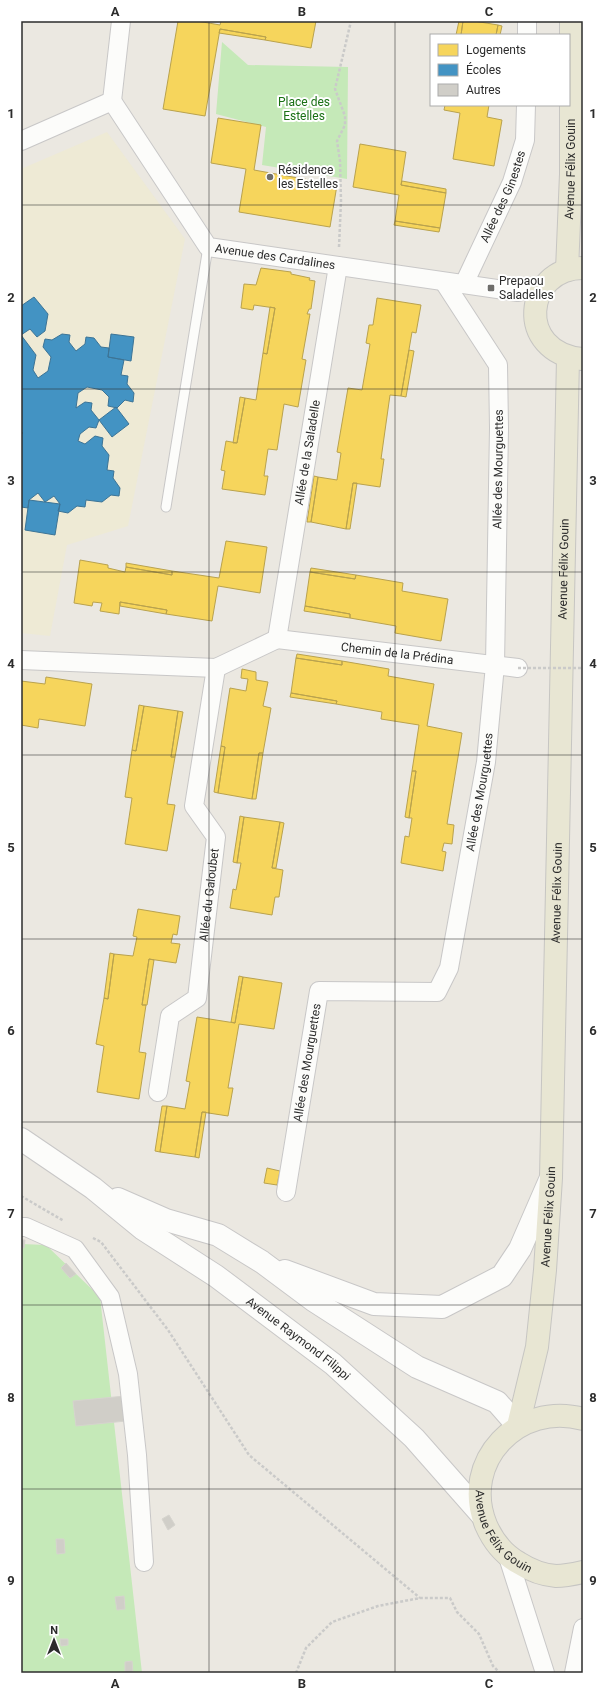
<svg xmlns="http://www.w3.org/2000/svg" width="604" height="1694" font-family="Roboto,sans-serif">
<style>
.education{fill:#eeead5}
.green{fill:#c5e9b8}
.homes{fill:#f6d55c;stroke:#b9a24e}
.schools{fill:#4393c3;stroke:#3c7496}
.building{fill:#d0cec8;stroke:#d6d4ce}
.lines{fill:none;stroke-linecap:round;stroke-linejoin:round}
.lane-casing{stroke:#c8c7c7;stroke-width:11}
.street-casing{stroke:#c8c7c7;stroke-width:20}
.secondary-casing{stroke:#c8c7c7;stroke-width:24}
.primary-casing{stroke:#c6c5c2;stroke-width:24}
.path{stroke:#cacac9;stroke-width:2.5;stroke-dasharray:3 2;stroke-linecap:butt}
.lane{stroke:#fcfcfa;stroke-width:9}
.street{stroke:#fcfcfa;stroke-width:18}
.secondary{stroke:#fcfcfa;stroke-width:22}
.primary{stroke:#e8e6d3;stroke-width:22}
.path-bridge{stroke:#cacac9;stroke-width:2.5;stroke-dasharray:3 2;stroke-linecap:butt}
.grid{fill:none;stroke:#2c2c2c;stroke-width:1;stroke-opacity:0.55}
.poi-dot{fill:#6f6e6b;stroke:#fff;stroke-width:1.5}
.labels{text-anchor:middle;stroke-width:4;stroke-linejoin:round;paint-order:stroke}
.park-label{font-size:12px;fill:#1a7015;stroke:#fff}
.street-label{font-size:12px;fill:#2c2c2c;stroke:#fff}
.poi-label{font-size:12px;fill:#2c2c2c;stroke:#fff;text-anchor:start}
.neatline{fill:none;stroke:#2c2c2c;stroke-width:1.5}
.grid-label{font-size:13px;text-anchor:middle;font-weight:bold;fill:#2c2c2c}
</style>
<rect width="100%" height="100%" fill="#ebe8e1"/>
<!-- education -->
<path class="education" d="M107,132L185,239L128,526L67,545L50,636L21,633V169Z"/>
<!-- green -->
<path class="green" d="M222,42L248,65L348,67L347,179L262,165L266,127L216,114Z
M21,1244L46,1245L100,1297L142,1673H21Z"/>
<!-- homes -->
<path class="homes" d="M178,21H197L220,25L221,21H316L311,48L265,40L266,37L220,29L205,116L163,109Z
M459,21H463L461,35H456Z
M463,21H474L498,25L496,35H461Z
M498,25L502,26L500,35H496Z
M220,29L266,37L265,40L219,33Z
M445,105H489L487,117L502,120L494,166L453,159L460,113L444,110Z
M218,118L261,125L254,170L337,185L330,227L239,212L246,169L211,163Z
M360,144L406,152L401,185L446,193L440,228L395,221L399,195L353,187Z
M402,181L446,189V193L401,185Z
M395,221L440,228L439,232L394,225Z
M261,268L291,272V274L310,278L309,280L315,281L311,309H309L307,314H310L302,359L306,360L298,407L284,404L277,450L268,449L264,476H268L265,495L222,489L225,471L221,470L226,441L237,443L245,398L256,400L263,353L267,354L275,308L254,305L253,310L241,308L244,284L256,285Z
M377,298L421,305L416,333L412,332L401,396L390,395L381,459H384L380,487L353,483L346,529L311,522L318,477L337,480L341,453L337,452L348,388L362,390L370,344L366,343L369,325H373Z
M270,307L275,308L267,354L263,353Z
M409,350L414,351L406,397L401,396Z
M240,397L245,398L237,443H233Z
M314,476L318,477L311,522H307Z
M353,483H357L350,529H346Z
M226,541L267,547L260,593L218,586L212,621L166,614L167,610L120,602L119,614L100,611L102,603L93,602L92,606L74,603L80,560L108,565V568L125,572L126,567L172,575V571L219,578Z
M126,563L172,571V575L126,567Z
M311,568L356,575L355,579L310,572Z
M310,572L355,579L356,575L403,583L402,591L448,599L441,641L395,633L396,626L350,618V614L305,606Z
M120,602L167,610L166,614L120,606Z
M305,606L350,614V618L304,611Z
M297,654L342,661V665L296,658Z
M296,658L342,665V661L389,669L388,676L434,684L427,726L462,733L447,824L454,825L452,844L444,843L442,851L446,852L443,871L401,863L405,836L409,837L412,818H409L416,771H412L419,725L381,719L382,712L336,704L337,701L291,693Z
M242,669L256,672V680L268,682L263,706L271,708L263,753H259L252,799L218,793L225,747L221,746L230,688L246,691L248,679L241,678Z
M46,677L92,684L85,726L39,719L38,728L21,725V681L45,684Z
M291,693L337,701L336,704L290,697Z
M139,705L144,706L136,751L132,750Z
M144,706L178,711L171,757H175L167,804L175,805L167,851L125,844L132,798L125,797L132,750L136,751Z
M178,711L183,712L175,757H171Z
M221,746L225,747L218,793L214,792Z
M259,753H263L256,799H252Z
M412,771H416L409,818L405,817Z
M240,816L244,817L237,863L233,862Z
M244,817L280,822L272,868L283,870L279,897H275L272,915L230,908L233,889L236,890L241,863H237Z
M280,822L284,823L276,868H272Z
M138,909L180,916L177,935L173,934L171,943L180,944L176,963L149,959L142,1005H146L139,1052L146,1053L139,1099L97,1092L104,1046L96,1044L104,998L108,999L114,954L133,956L137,937L133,936Z
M110,953L114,954L108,999L104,998Z
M149,959L154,960L147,1005H142Z
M239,976L243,977L235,1023L231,1022Z
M243,977L282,983L274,1029L239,1024L228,1088H233L228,1116L202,1112L195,1157L160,1152L167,1106L185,1109L190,1082L186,1081L197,1017L235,1023Z
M162,1106H167L160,1152L155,1151Z
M202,1112H206L199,1158L195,1157Z
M267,1168L280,1171L277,1185L264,1183Z"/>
<!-- schools -->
<path class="schools" d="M34,297L48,314L45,331L37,337L30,329L21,335L36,355L33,370L38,378L48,371L51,357L43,347L45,339L52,340L62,334L70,335L69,342L76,351L85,344L86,337L94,338L101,347L109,348L108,357L124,360L121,375L128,376L127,384L134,393L133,402L125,400L117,408L108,406L109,397L102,390L87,387L78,393L76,408L85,402L92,403L91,410L99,420L96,428L89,427L80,434L78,441L85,444L95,436L103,438L102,446L109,455L107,470L114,471L113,478L120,488L119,496L111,495L102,502L86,500L85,507L77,506L68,513L58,511L60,504L54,496L45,502L38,493L29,500L28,508L21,507V435L23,433L21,431V306Z
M111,334L134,337L131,361L108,357Z
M116,407L129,424L112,437L99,420Z
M29,500L60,504L55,535L25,530Z"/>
<!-- building -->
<path class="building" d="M21,1240H25L24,1248H21Z
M66,1263L76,1274L70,1278L61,1268Z
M125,1396L126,1421L76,1426L73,1401Z
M169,1515L175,1525L168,1530L162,1519Z
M56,1539H64L65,1553L57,1554Z
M124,1596L125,1609L117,1610L115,1597Z
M60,1639H68V1645L61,1646Z
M132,1661L133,1673H125V1662Z"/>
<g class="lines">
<!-- lane casing -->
<g class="lane-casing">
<path id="lane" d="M166,507L208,247"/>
</g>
<!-- street casing -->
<g class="street-casing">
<g id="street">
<path d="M527,35V21"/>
<path d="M112,101L121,21"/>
<path id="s1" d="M21,141L112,101L208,247L518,292L544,287"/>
<path id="s2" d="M464,284L512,182L525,140L526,105"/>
<path id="s3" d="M277,639L338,266"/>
<path id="s4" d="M277,639L518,668"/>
<path d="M21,660L216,668L277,639"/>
<path id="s5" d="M158,1092L170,1016L197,998L216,837L194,806L216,668"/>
<path id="s6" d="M286,1192L319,991L437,992L449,968L486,762L495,665L499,428L498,365L444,282"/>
<path d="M21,1227H26L75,1249L110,1297L128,1374L137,1455L144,1562"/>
<path d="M508,1557L545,1673"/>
<path d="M574,1673L583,1628"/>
</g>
</g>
<!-- secondary casing -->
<g class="secondary-casing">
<g id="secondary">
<path id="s7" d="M21,1139L93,1188L143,1229L216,1276L333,1364L414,1438L481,1514"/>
<path d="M118,1199L166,1220L218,1235L262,1262L313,1300L417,1367L497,1402L518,1426"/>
<path d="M285,1271L374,1304L442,1307L502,1276L520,1249L550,1180"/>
</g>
</g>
<!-- primary casing -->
<g class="primary-casing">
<g id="primary">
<path id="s8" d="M567,270L571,174V21"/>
<path d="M582,359C515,352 524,268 583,268"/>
<path id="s9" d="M583,1419C519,1401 460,1461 486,1525C493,1541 503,1554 519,1563C530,1570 542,1575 556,1576C564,1576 574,1574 583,1572"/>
<path id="s10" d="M518,1426L537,1347L545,1270L551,1178L568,358"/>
</g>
</g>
<!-- path -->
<path class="path" d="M339,247L341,201L340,161L337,141L345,125V116L335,89L351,21
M21,1196L64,1221
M93,1238L101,1242L168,1330L249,1455L420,1598
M296,1673L306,1648L332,1622L378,1606L420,1598H450L457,1612L479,1634L493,1666L500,1673"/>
<!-- lane -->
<use href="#lane" class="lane"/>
<!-- street -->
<use href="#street" class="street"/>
<!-- secondary -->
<use href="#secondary" class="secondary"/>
<!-- primary -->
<use href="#primary" class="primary"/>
<!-- path-bridge -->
<path class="path-bridge" d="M518,668H583"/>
</g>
<!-- grid -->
<path class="grid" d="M209,21V1673M395,21V1673M21,205H583M21,389H583M21,572H583M21,755H583M21,939H583M21,1122H583M21,1305H583M21,1489H583"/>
<!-- markers -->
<g class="poi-dot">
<circle cx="270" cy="177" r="4"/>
<rect x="487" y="284" width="8" height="8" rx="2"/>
</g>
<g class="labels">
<!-- park labels -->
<g class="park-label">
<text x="304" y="106">Place des<tspan x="304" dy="14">Estelles</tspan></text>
</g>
<!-- street labels -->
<g class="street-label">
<text dy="4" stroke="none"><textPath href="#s8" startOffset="101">Avenue Félix Gouin</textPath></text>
<text dy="4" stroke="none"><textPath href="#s2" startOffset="96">Allée des Ginestes</textPath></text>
<text dy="4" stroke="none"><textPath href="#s1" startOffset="342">Avenue des Cardalines</textPath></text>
<text dy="4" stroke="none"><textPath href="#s3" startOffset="189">Allée de la Saladelle</textPath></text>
<text dy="4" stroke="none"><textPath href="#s6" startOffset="851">Allée des Mourguettes</textPath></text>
<text dy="4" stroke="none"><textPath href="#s10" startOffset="860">Avenue Félix Gouin</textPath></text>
<text dy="4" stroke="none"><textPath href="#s4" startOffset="121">Chemin de la Prédina</textPath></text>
<text dy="4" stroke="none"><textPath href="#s6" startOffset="527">Allée des Mourguettes</textPath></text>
<text dy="4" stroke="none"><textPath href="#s10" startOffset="536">Avenue Félix Gouin</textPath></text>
<text dy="4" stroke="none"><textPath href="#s5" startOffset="213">Allée du Galoubet</textPath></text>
<text dy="4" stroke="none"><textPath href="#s6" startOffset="131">Allée des Mourguettes</textPath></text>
<text dy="4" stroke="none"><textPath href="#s10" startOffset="212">Avenue Félix Gouin</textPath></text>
<text dy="4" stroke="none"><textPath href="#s7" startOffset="342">Avenue Raymond Filippi</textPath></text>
<text dy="4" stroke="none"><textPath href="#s9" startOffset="194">Avenue Félix Gouin</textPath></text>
</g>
<!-- poi labels -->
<g class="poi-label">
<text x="278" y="174">Résidence<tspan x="278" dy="14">les Estelles</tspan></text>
<text x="499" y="285">Prepaou<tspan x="499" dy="14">Saladelles</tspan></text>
</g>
</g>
<!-- border -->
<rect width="604" height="1694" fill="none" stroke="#ffffff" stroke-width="44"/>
<!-- legend -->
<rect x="430" y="34" width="140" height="72" fill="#ffffff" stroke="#ababab"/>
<rect x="438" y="44" width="20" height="12" fill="#f6d55c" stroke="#ababab"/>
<text x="466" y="54" font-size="12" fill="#2c2c2c">Logements</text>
<rect x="438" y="64" width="20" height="12" fill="#4393c3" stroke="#ababab"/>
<text x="466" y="74" font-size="12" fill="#2c2c2c">Écoles</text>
<rect x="438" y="84" width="20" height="12" fill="#d0cec8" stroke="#ababab"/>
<text x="466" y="94" font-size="12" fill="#2c2c2c">Autres</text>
<!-- north arrow -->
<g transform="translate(54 1640)" stroke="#ffffff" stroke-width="3" paint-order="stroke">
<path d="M0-3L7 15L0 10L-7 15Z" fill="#2c2c2c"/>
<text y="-6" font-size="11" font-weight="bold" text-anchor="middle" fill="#2c2c2c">N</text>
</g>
<rect x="22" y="22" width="560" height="1650" class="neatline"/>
<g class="grid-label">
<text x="115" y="16">A</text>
<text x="302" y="16">B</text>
<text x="489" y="16">C</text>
<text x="11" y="118">1</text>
<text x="593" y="118">1</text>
<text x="11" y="302">2</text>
<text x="593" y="302">2</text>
<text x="11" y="485">3</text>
<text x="593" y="485">3</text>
<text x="11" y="668">4</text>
<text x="593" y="668">4</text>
<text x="11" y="852">5</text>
<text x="593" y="852">5</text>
<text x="11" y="1035">6</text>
<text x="593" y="1035">6</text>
<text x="11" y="1218">7</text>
<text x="593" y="1218">7</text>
<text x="11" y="1402">8</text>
<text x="593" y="1402">8</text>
<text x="11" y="1585">9</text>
<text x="593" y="1585">9</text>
<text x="115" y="1688">A</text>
<text x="302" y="1688">B</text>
<text x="489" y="1688">C</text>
</g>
</svg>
